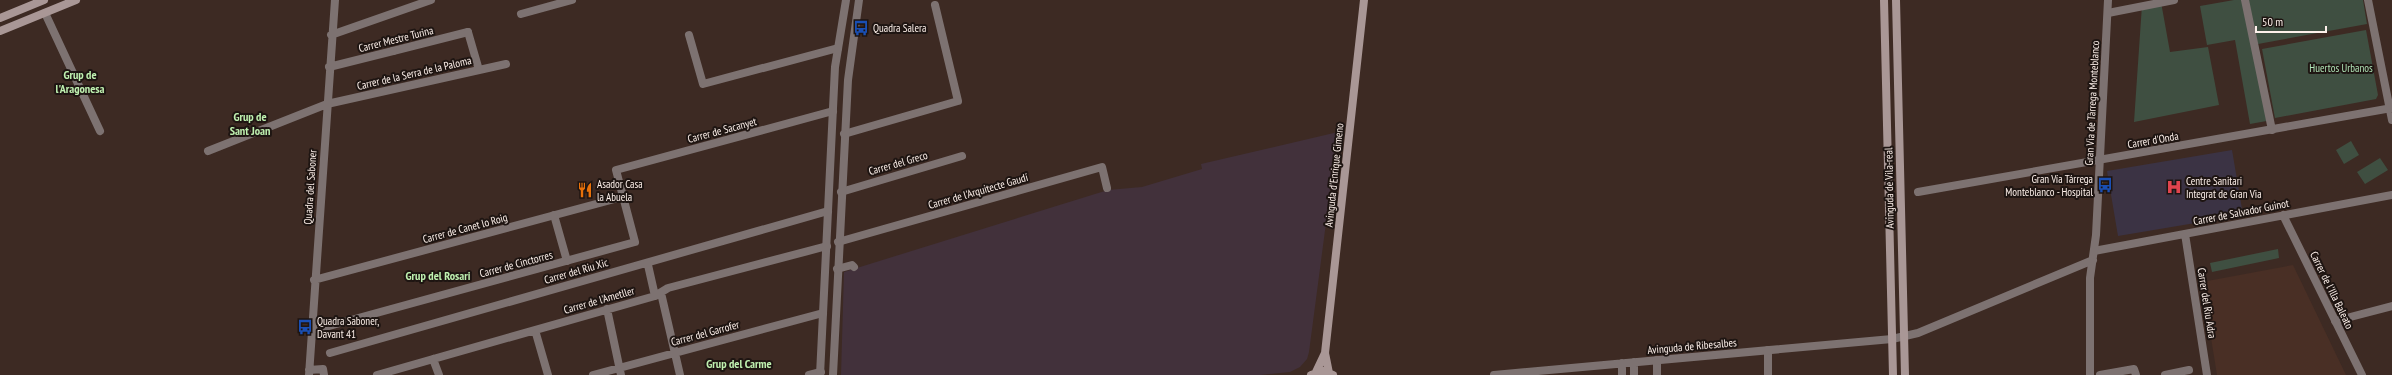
<svg xmlns="http://www.w3.org/2000/svg" width="2392" height="375" font-family="'PT Sans Narrow',sans-serif">
<style>
.built{fill:#492f25}
.industrial{fill:#42313b}
.medical{fill:#3b3344}
.green{fill:#3f4f41}
.lines{fill:none;stroke-linecap:round;stroke-linejoin:round}
.pedestrian{stroke:#7d7271;stroke-width:8}
.minor{stroke:#7d7271;stroke-width:8}
.tertiary{stroke:#7d7271;stroke-width:8}
.secondary{stroke:#a99796;stroke-width:8}
.labels{text-anchor:middle;stroke-width:4;stroke-linejoin:round;paint-order:stroke}
.poi-label{font-size:11px;fill:#fdf0ea;stroke:#1e1512;text-anchor:start}
.street-label{font-size:11px;fill:#fdf0ea;stroke:#1e1512}
.park-label{font-size:11px;fill:#afe3b6;stroke:#1e1512}
.neighbourhood-label{font-size:12px;font-weight:bold;fill:#bff1b0;stroke:#1e1512}
</style>
<rect width="100%" height="100%" fill="#3d2a23"/>
<!-- built -->
<path class="built" d="M2293,265L2346,375H2217L2202,282Z"/>
<!-- industrial -->
<path class="industrial" d="M1338,132L1309,352L1307,359L1300,367L1290,372L1260,375H841L844,272L1108,190L1142,187L1202,169L1201,164Z"/>
<!-- medical -->
<path class="medical" d="M2232,150L2243,215L2118,236L2107,171Z"/>
<!-- green -->
<path class="green" d="M2234,0H2363L2367,24L2258,44L2272,120L2250,124L2235,40L2207,45L2200,6Z
M2161,2L2170,52L2208,47L2219,105L2134,122L2142,5Z
M2366,30L2378,95L2376,99L2275,118L2262,49Z
M2351,141L2359,155L2344,164L2336,150Z
M2380,158L2388,170L2365,184L2357,172Z
M2278,249L2279,258L2212,272L2210,263Z"/>
<g class="lines">
<!-- pedestrian -->
<path class="pedestrian" d="M2245,0L2272,130
M393,51L468,32
M554,215L567,261
M837,269L852,265L854,267
M2335,321L2392,306
M2100,375L2134,369L2136,375
M2165,375L2189,370"/>
<!-- minor -->
<path class="minor" d="M2368,0L2392,120
M45,13L100,131
M2108,13L2174,0
M521,14L572,0
M468,32L479,70
M331,35L431,0
M689,35L703,84L838,48
M329,67L393,51
M844,134L958,101L935,5
M208,151L327,104L506,64
M841,192L962,156
M1918,192L2392,108
M2283,215L2362,375
M2185,234L2207,375
M838,242L1102,167L1107,188
M2094,251L2392,195
M648,265L655,296
M314,280L622,197
M661,293L680,375
M607,309L621,375
M535,330L548,375
M311,331L635,242L616,170L833,111
M1768,350V375
M330,353L828,211
M433,359L439,375
M1657,360V375
M309,370L323,369L324,375
M309,375L335,0
M377,375L655,296L668,288L827,246
M593,375L823,313
M809,375L821,372"/>
<!-- tertiary -->
<path class="tertiary" d="M1634,362V375
M1622,363V375
M820,375L835,67L846,0
M833,375L848,80L859,0
M1494,375L1892,339L1918,333L2093,260
M2090,375V278L2096,235L2108,0"/>
<!-- secondary -->
<path class="secondary" d="M1884,0L1893,375
M1896,0L1905,375
M0,18L44,0
M0,31L76,0
M1316,372L1325,353
M1329,373L1325,353L1364,0
M1311,375L1323,371L1333,375"/>
</g>
<!-- icons -->
<defs>
<g id="bus-bare" transform="scale(1.2)"><path d="M-5-6H5V4H4V6H2V4H-2V6H-4V4H-5ZM-3.5-4V0h7V-4ZM-3.5 1.2v1.5H-2V1.2ZM2 1.2v1.5H3.5V1.2Z" fill="#1a4fb4" stroke="#1e1512" stroke-width="2.5" paint-order="stroke"/></g>
<g id="hospital-bare" transform="scale(1.2)"><path d="M-5-5h3v3.5h4V-5h3V5h-3V1.5h-4V5h-3Z" fill="#e0444e" stroke="#1e1512" stroke-width="2.5" paint-order="stroke"/></g>
<g id="restaurant-bare" transform="scale(1.2)"><path d="M-5-6h1v4h1v-4h1v4h1v-4h1v5L-1.5 .5V6h-2V.5L-5-1ZM5-6V6H3V1.5H1.5Q1.5-4 5-6Z" fill="#e8710a" stroke="#1e1512" stroke-width="2.5" paint-order="stroke"/></g>
</defs>
<g fill-rule="evenodd">
<use href="#bus-bare" x="861" y="28"/>
<use href="#bus-bare" x="2105" y="185"/>
<use href="#hospital-bare" x="2174" y="187"/>
<use href="#restaurant-bare" x="585" y="190"/>
<use href="#bus-bare" x="305" y="327"/>
</g>
<g class="labels">
<!-- poi labels -->
<g class="poi-label">
<text x="873" y="32">Quadra Salera</text>
<text x="2093" y="183" text-anchor="end">Gran Vía Tárrega<tspan x="2093" dy="13">Monteblanco - Hospital</tspan></text>
<text x="2186" y="185">Centre Sanitari<tspan x="2186" dy="13">Integrat de Gran Via</tspan></text>
<text x="597" y="188">Asador Casa<tspan x="597" dy="13">la Abuela</tspan></text>
<text x="317" y="325">Quadra Saboner,<tspan x="317" dy="13">Davant 41</tspan></text>
</g>
<!-- street labels -->
<g class="street-label">
<text transform="translate(396 39) rotate(-14)" y="4">Carrer Mestre Turina</text>
<text transform="translate(414 73) rotate(-13)" y="4">Carrer de la Serra de la Paloma</text>
<text transform="translate(2092 103) rotate(-87)" y="4">Gran Via de Tàrrega Monteblanco</text>
<text transform="translate(722 130) rotate(-15)" y="4">Carrer de Sacanyet</text>
<text transform="translate(2153 140) rotate(-10)" y="4">Carrer d'Onda</text>
<text transform="translate(898 163) rotate(-16)" y="4">Carrer del Greco</text>
<text transform="translate(1334 175) rotate(-84)" y="4">Avinguda d'Enrique Gimeno</text>
<text transform="translate(310 187) rotate(-86)" y="4">Quadra del Saboner</text>
<text transform="translate(1889 188) rotate(-91)" y="4">Avinguda de Vila-real</text>
<text transform="translate(978 191) rotate(-16)" y="4">Carrer de l'Arquitecte Gaudí</text>
<text transform="translate(2241 212) rotate(-11)" y="4">Carrer de Salvador Guinot</text>
<text transform="translate(465 228) rotate(-15)" y="4">Carrer de Canet lo Roig</text>
<text transform="translate(516 264) rotate(-15)" y="4">Carrer de Cinctorres</text>
<text transform="translate(576 271) rotate(-16)" y="4">Carrer del Riu Xic</text>
<text transform="translate(2332 290) rotate(64)" y="4">Carrer de l'Illa Baleato</text>
<text transform="translate(599 300) rotate(-16)" y="4">Carrer de l'Ametller</text>
<text transform="translate(2207 303) rotate(81)" y="4">Carrer del Riu Adra</text>
<text transform="translate(705 333) rotate(-15)" y="4">Carrer del Garrofer</text>
<text transform="translate(1692 346) rotate(-5)" y="4">Avinguda de Ribesalbes</text>
</g>
<!-- park labels -->
<g class="park-label">
<text x="2341" y="72">Huertos Urbanos</text>
</g>
<!-- neighbourhood labels -->
<g class="neighbourhood-label">
<text x="80" y="79">Grup de<tspan x="80" dy="14">l'Aragonesa</tspan></text>
<text x="250" y="121">Grup de<tspan x="250" dy="14">Sant Joan</tspan></text>
<text x="438" y="280">Grup del Rosari</text>
<text x="739" y="368">Grup del Carme</text>
</g>
</g>
<!-- scale -->
<path d="M2256 26v6h70v-6" fill="none" stroke="#fdf0ea" stroke-width="2"/>
<text x="2262" y="26" font-size="12" fill="#fdf0ea" stroke="#1e1512" stroke-width="3" paint-order="stroke">50 m</text>
</svg>
